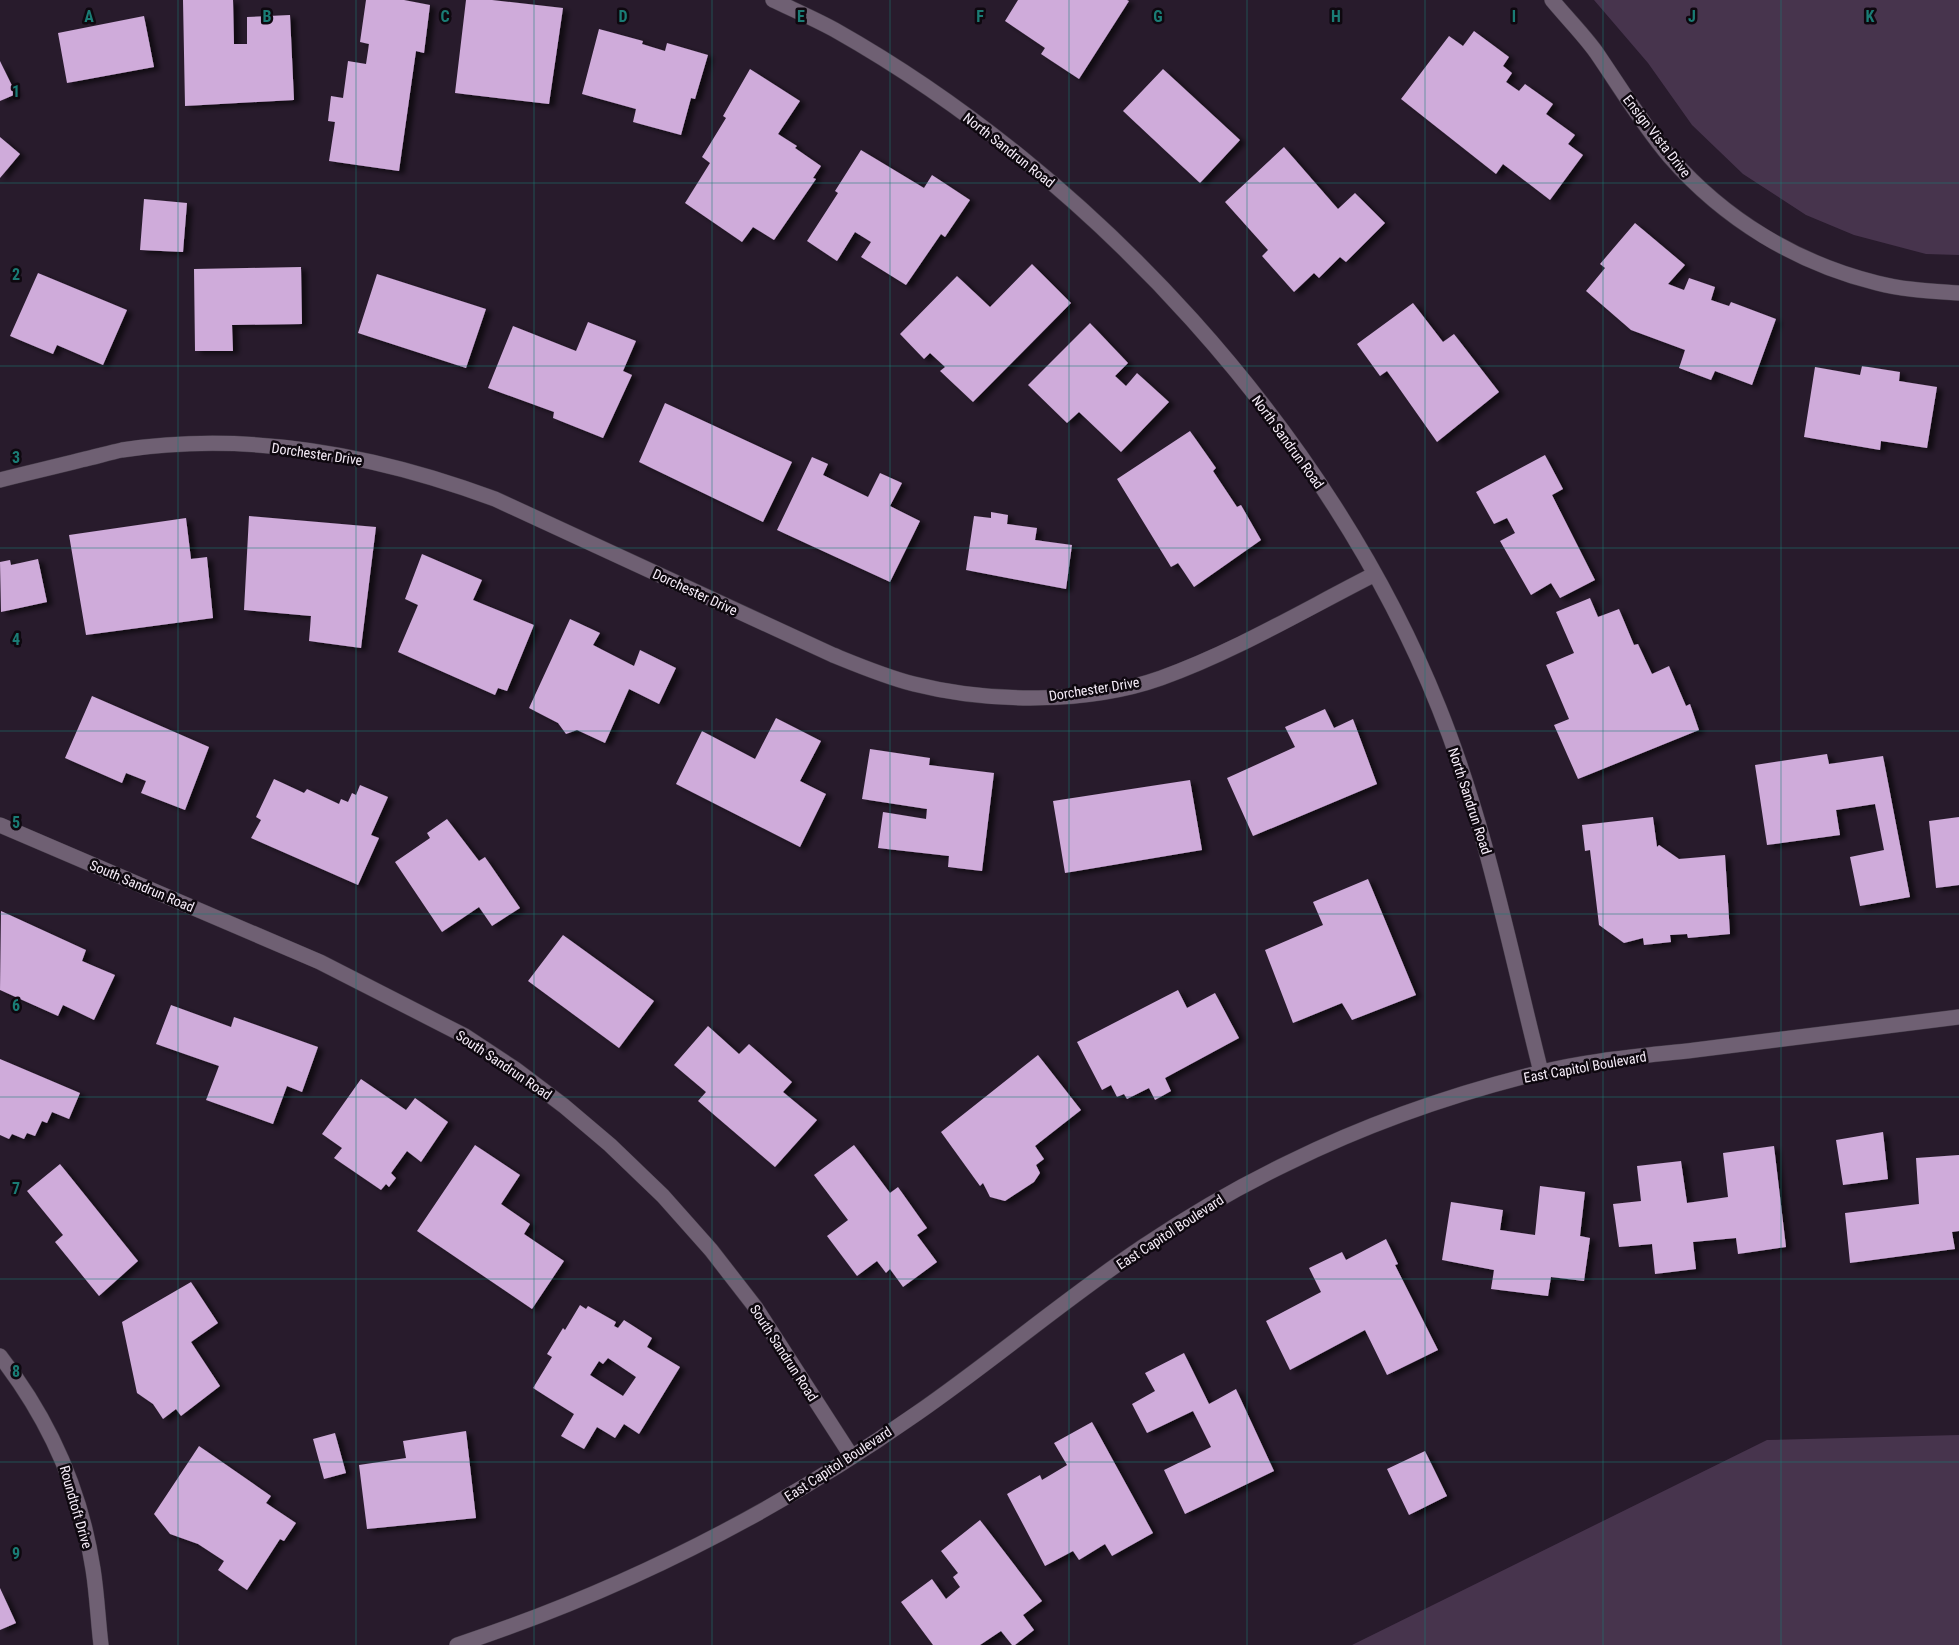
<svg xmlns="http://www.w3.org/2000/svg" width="1959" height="1645" font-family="'Roboto Condensed',sans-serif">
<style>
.green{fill:#47344d}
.building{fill:#cfabda;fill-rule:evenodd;filter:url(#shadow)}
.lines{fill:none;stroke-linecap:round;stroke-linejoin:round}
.minor-casing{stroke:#423946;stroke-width:16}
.minor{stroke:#6f6073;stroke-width:15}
.grid{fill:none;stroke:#1a7c75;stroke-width:1;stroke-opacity:0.55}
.labels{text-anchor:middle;stroke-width:5;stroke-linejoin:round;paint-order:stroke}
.street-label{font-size:14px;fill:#f5ecf8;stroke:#0e080f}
.grid-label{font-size:16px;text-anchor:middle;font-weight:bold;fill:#1a7c75;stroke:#0e080f;stroke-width:5;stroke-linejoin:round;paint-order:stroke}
</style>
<defs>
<filter id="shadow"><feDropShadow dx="5.5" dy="3" stdDeviation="2.5" flood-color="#0009"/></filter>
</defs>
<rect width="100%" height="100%" fill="#281b2c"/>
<!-- green -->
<path class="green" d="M1594,0H1959V255L1926,254L1854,235L1806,215L1743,174L1692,125L1648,63Z
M1959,1435V1645H1352L1767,1440Z"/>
<!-- building -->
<path class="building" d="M183,0H233L234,44H247V17L290,15L294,100L185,106Z
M366,0H404L430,5L424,53L416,51L399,171L329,161L335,122L328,121L331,96L343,98L348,61L366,64L369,44L360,42Z
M466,0H492L563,8L549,104L455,93Z
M1018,0H1127L1129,1L1079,79L1041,54L1045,48L1005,21Z
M144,16L154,67L67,83L58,33Z
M599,29L643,41L642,44L665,51L667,43L708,55L695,99L691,98L681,135L633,122L636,109L582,94Z
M1474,31L1509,57L1503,66L1512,73L1506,82L1519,91L1525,84L1553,104L1546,114L1575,135L1568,144L1583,155L1550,200L1503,164L1496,174L1401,99L1449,36L1463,46Z
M0,61L16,94L0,101Z
M750,69L800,101L778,134L797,146L795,148L821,166L813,178L816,179L774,240L753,227L742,242L685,203L710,163L702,157L726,118L723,116Z
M1163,69L1240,140L1200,183L1123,111Z
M0,137L20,154L0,178Z
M1284,147L1338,209L1355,193L1385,223L1346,262L1340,257L1319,278L1314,273L1294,292L1262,256L1268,250L1225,202Z
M861,150L924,188L932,175L970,200L945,237L941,234L906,285L861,257L871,242L855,232L837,261L807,241L838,193L835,191Z
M144,199L187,203L183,252L140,250Z
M1635,223L1685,265L1668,284L1684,290L1689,278L1715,287L1711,300L1729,306L1731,302L1776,319L1752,385L1715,371L1711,380L1679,368L1685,350L1631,330L1586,291L1605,268L1600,264Z
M1032,264L1071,303L973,402L940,371L945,367L930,353L924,359L900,334L957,276L990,307Z
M301,267L302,324L232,325L233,351H195L194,269Z
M38,273L127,310L103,365L57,345L53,354L10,336Z
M377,274L486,309L466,368L358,333Z
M1413,303L1443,342L1454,334L1499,392L1437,442L1387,371L1380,376L1357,344Z
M588,322L636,341L623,371L632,375L603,438L553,418L554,412L488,388L513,326L576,351Z
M1090,323L1128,363L1115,376L1126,386L1137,373L1169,402L1121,452L1079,412L1067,423L1028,385Z
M1862,366L1900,372L1899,381L1937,387L1927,448L1881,441L1880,450L1804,437L1815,367L1860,375Z
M665,403L792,462L763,522L639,462Z
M1190,431L1216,468L1213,471L1237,507L1241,505L1261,540L1194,587L1178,563L1171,567L1117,479Z
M1545,455L1563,489L1552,495L1595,580L1560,598L1551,583L1531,595L1500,541L1515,533L1507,518L1494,524L1476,492Z
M812,457L828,464L823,475L868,497L880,473L902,483L890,506L920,521L890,582L777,530Z
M991,512L1008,515L1007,524L1037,528L1035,540L1072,545L1066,589L966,570L974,516L991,518Z
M249,516L376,527L361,648L309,641L311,616L244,610Z
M186,518L191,559L207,557L213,618L86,635L69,535Z
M422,554L482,580L473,600L534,625L507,691L498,688L495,695L398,652L418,605L405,599Z
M38,559L47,602L1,612L0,562L10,560L11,565Z
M1590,598L1598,617L1619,609L1634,645L1638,644L1652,674L1669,666L1686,706L1690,704L1699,730L1578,779L1554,725L1569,719L1546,665L1574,653L1556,612Z
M570,619L600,633L593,645L634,666L640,650L676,668L659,704L629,689L605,743L577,730L566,734L558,723L529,708Z
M92,696L209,747L185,810L141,793L146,781L126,773L122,783L65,758Z
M1325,709L1334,728L1353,719L1377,784L1253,836L1227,778L1295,747L1285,727Z
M776,718L821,741L800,781L826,794L800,847L676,784L702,731L755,759Z
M870,749L930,758L929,765L994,773L982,871L948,867L949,856L878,848L883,812L926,819L927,809L862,799Z
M1827,754L1829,764L1883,756L1910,897L1860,906L1850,857L1884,850L1875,804L1836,810L1840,835L1767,845L1755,765Z
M274,779L304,793L307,789L339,804L341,799L348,802L352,793L356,795L360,785L388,797L371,835L379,838L358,885L251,838L261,820L256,817Z
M1190,780L1202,850L1065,873L1053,801Z
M1653,817L1657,847L1659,845L1679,859L1725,855L1730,934L1688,938L1687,934L1670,935L1671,942L1644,945L1643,938L1624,943L1599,925L1590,850L1585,851L1582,825Z
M1959,817V885L1936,888L1929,821Z
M447,819L479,861L485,857L520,908L492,926L479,907L442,932L395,862L430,838L427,833Z
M1368,879L1416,995L1352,1020L1342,1003L1293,1023L1265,950L1323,925L1313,902Z
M1,911L86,950L82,961L115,975L94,1020L63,1005L58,1016L0,990Z
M563,935L654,1001L619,1048L528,981Z
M1178,990L1187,1008L1215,993L1239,1038L1165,1078L1171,1091L1155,1100L1149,1088L1127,1099L1124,1094L1117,1097L1111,1085L1102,1090L1077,1042Z
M171,1005L231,1027L234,1017L318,1047L302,1092L287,1086L273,1124L206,1100L219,1066L156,1044Z
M708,1026L739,1054L749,1044L792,1082L783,1092L817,1120L775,1167L698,1101L706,1092L674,1065Z
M1038,1055L1081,1110L1035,1146L1044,1159L1036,1165L1040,1173L1034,1182L1005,1201L990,1197L983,1183L980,1186L941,1132Z
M0,1059L80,1093L69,1119L52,1112L47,1123L42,1121L35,1136L27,1133L24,1139L12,1134L9,1139L0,1135Z
M361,1079L406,1110L415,1098L448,1122L421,1162L407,1151L391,1173L396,1178L389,1187L386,1184L381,1190L334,1158L342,1148L322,1134Z
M1883,1132L1888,1179L1843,1185L1836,1140Z
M475,1145L520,1175L501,1204L530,1224L524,1234L564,1261L532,1309L417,1231Z
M854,1145L890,1193L898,1187L927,1228L917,1235L937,1262L903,1287L890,1269L886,1273L877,1261L857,1276L827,1236L848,1220L814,1175Z
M1774,1146L1786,1247L1738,1254L1736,1238L1693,1242L1696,1269L1655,1274L1652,1244L1619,1247L1613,1204L1641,1201L1637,1166L1681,1161L1687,1203L1728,1197L1723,1153Z
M1959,1155V1231L1952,1232L1955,1249L1850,1263L1845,1213L1919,1204L1916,1158Z
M60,1164L138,1261L99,1296L55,1242L63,1235L27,1191Z
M1540,1186L1585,1192L1580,1236L1590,1238L1584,1281L1551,1277L1548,1296L1491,1289L1494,1270L1442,1260L1451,1202L1503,1210L1500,1230L1535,1235Z
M1386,1239L1398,1264L1395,1265L1438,1350L1387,1375L1365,1330L1290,1370L1266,1321L1321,1292L1309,1268L1342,1252L1346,1260Z
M191,1282L218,1323L191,1342L220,1386L181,1416L176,1409L163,1419L153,1404L137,1393L122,1322Z
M580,1305L586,1309L588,1306L616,1322L614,1326L618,1328L624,1320L652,1338L647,1347L680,1367L639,1434L624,1424L615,1438L597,1427L584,1449L561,1436L574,1414L533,1388L552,1357L547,1354L563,1328L565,1330ZM608,1358L636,1377L623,1396L590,1375L599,1361L603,1364Z
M1184,1353L1209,1404L1236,1389L1274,1471L1185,1514L1164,1470L1211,1447L1193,1411L1147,1433L1132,1404L1155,1391L1145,1373Z
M1092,1422L1153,1533L1112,1556L1105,1544L1079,1560L1073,1551L1045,1566L1007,1494L1040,1475L1042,1480L1067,1465L1054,1443Z
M466,1431L476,1518L367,1529L359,1465L406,1458L403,1441Z
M335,1433L346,1473L324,1479L313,1439Z
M199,1446L271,1496L266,1503L296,1523L284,1541L280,1539L247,1590L218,1570L224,1561L198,1544L170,1534L154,1514Z
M1425,1451L1447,1496L1409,1515L1387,1469Z
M980,1520L1042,1601L1023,1615L1034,1630L1015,1645H1012L1001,1631L980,1645H933L901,1602L932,1579L946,1599L960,1587L953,1577L958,1573L941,1551Z
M0,1588L16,1623L0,1630Z"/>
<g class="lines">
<!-- minor casing -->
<g class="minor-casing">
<path id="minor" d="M773,0C794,10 815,19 835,30C1092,175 1329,432 1439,708C1486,825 1510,950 1541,1072
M1552,0C1566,17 1583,34 1596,52C1620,87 1642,124 1670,157C1724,219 1796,263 1877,283C1904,290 1931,291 1959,293
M0,480C27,473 54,467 81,460C95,457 108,453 122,450C248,431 377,455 495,499L833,655C860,666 886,677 914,684C989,703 1088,704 1161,678C1236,651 1304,610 1375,574
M0,825L320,962L465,1036L515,1069L564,1106L610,1145L663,1196L711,1250L756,1308L852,1457
M0,1356C49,1419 81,1491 93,1569C97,1594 98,1620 101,1645
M457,1645C621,1591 775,1513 916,1414C994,1360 1066,1298 1144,1246C1190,1215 1238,1187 1288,1163C1367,1124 1453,1094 1538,1073C1589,1060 1643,1056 1695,1050C1783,1039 1871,1028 1959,1017"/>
</g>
<!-- minor -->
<use href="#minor" class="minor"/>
</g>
<!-- grid -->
<path class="grid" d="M178,0V1645M356,0V1645M534,0V1645M712,0V1645M890,0V1645M1069,0V1645M1247,0V1645M1425,0V1645M1603,0V1645M1781,0V1645M0,183H1959M0,366H1959M0,548H1959M0,731H1959M0,914H1959M0,1097H1959M0,1279H1959M0,1462H1959"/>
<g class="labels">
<!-- street labels -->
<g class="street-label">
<text transform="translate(1657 136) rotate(52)" y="5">Ensign Vista Drive</text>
<text transform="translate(1009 150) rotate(38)" y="5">North Sandrun Road</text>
<text transform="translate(1288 442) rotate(54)" y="5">North Sandrun Road</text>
<text transform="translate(317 454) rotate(8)" y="5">Dorchester Drive</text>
<text transform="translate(695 592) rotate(25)" y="5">Dorchester Drive</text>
<text transform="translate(1094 689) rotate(-9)" y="5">Dorchester Drive</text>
<text transform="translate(1470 801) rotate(72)" y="5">North Sandrun Road</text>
<text transform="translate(142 886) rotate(23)" y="5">South Sandrun Road</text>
<text transform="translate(504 1065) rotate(34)" y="5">South Sandrun Road</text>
<text transform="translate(1585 1067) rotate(-10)" y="5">East Capitol Boulevard</text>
<text transform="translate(1170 1232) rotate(-33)" y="5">East Capitol Boulevard</text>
<text transform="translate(784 1353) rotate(57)" y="5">South Sandrun Road</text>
<text transform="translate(838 1464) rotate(-33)" y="5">East Capitol Boulevard</text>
<text transform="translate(76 1507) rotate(74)" y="5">Roundtoft Drive</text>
</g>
</g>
<g class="grid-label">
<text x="89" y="22">A</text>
<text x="267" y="22">B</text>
<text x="445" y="22">C</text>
<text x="623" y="22">D</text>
<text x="801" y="22">E</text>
<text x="980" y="22">F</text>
<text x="1158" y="22">G</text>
<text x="1336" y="22">H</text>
<text x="1514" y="22">I</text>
<text x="1692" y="22">J</text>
<text x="1870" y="22">K</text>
<text x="16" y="97">1</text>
<text x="16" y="280">2</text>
<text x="16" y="463">3</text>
<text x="16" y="645">4</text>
<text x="16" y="828">5</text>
<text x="16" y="1011">6</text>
<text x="16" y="1194">7</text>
<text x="16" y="1377">8</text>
<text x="16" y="1559">9</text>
</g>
</svg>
